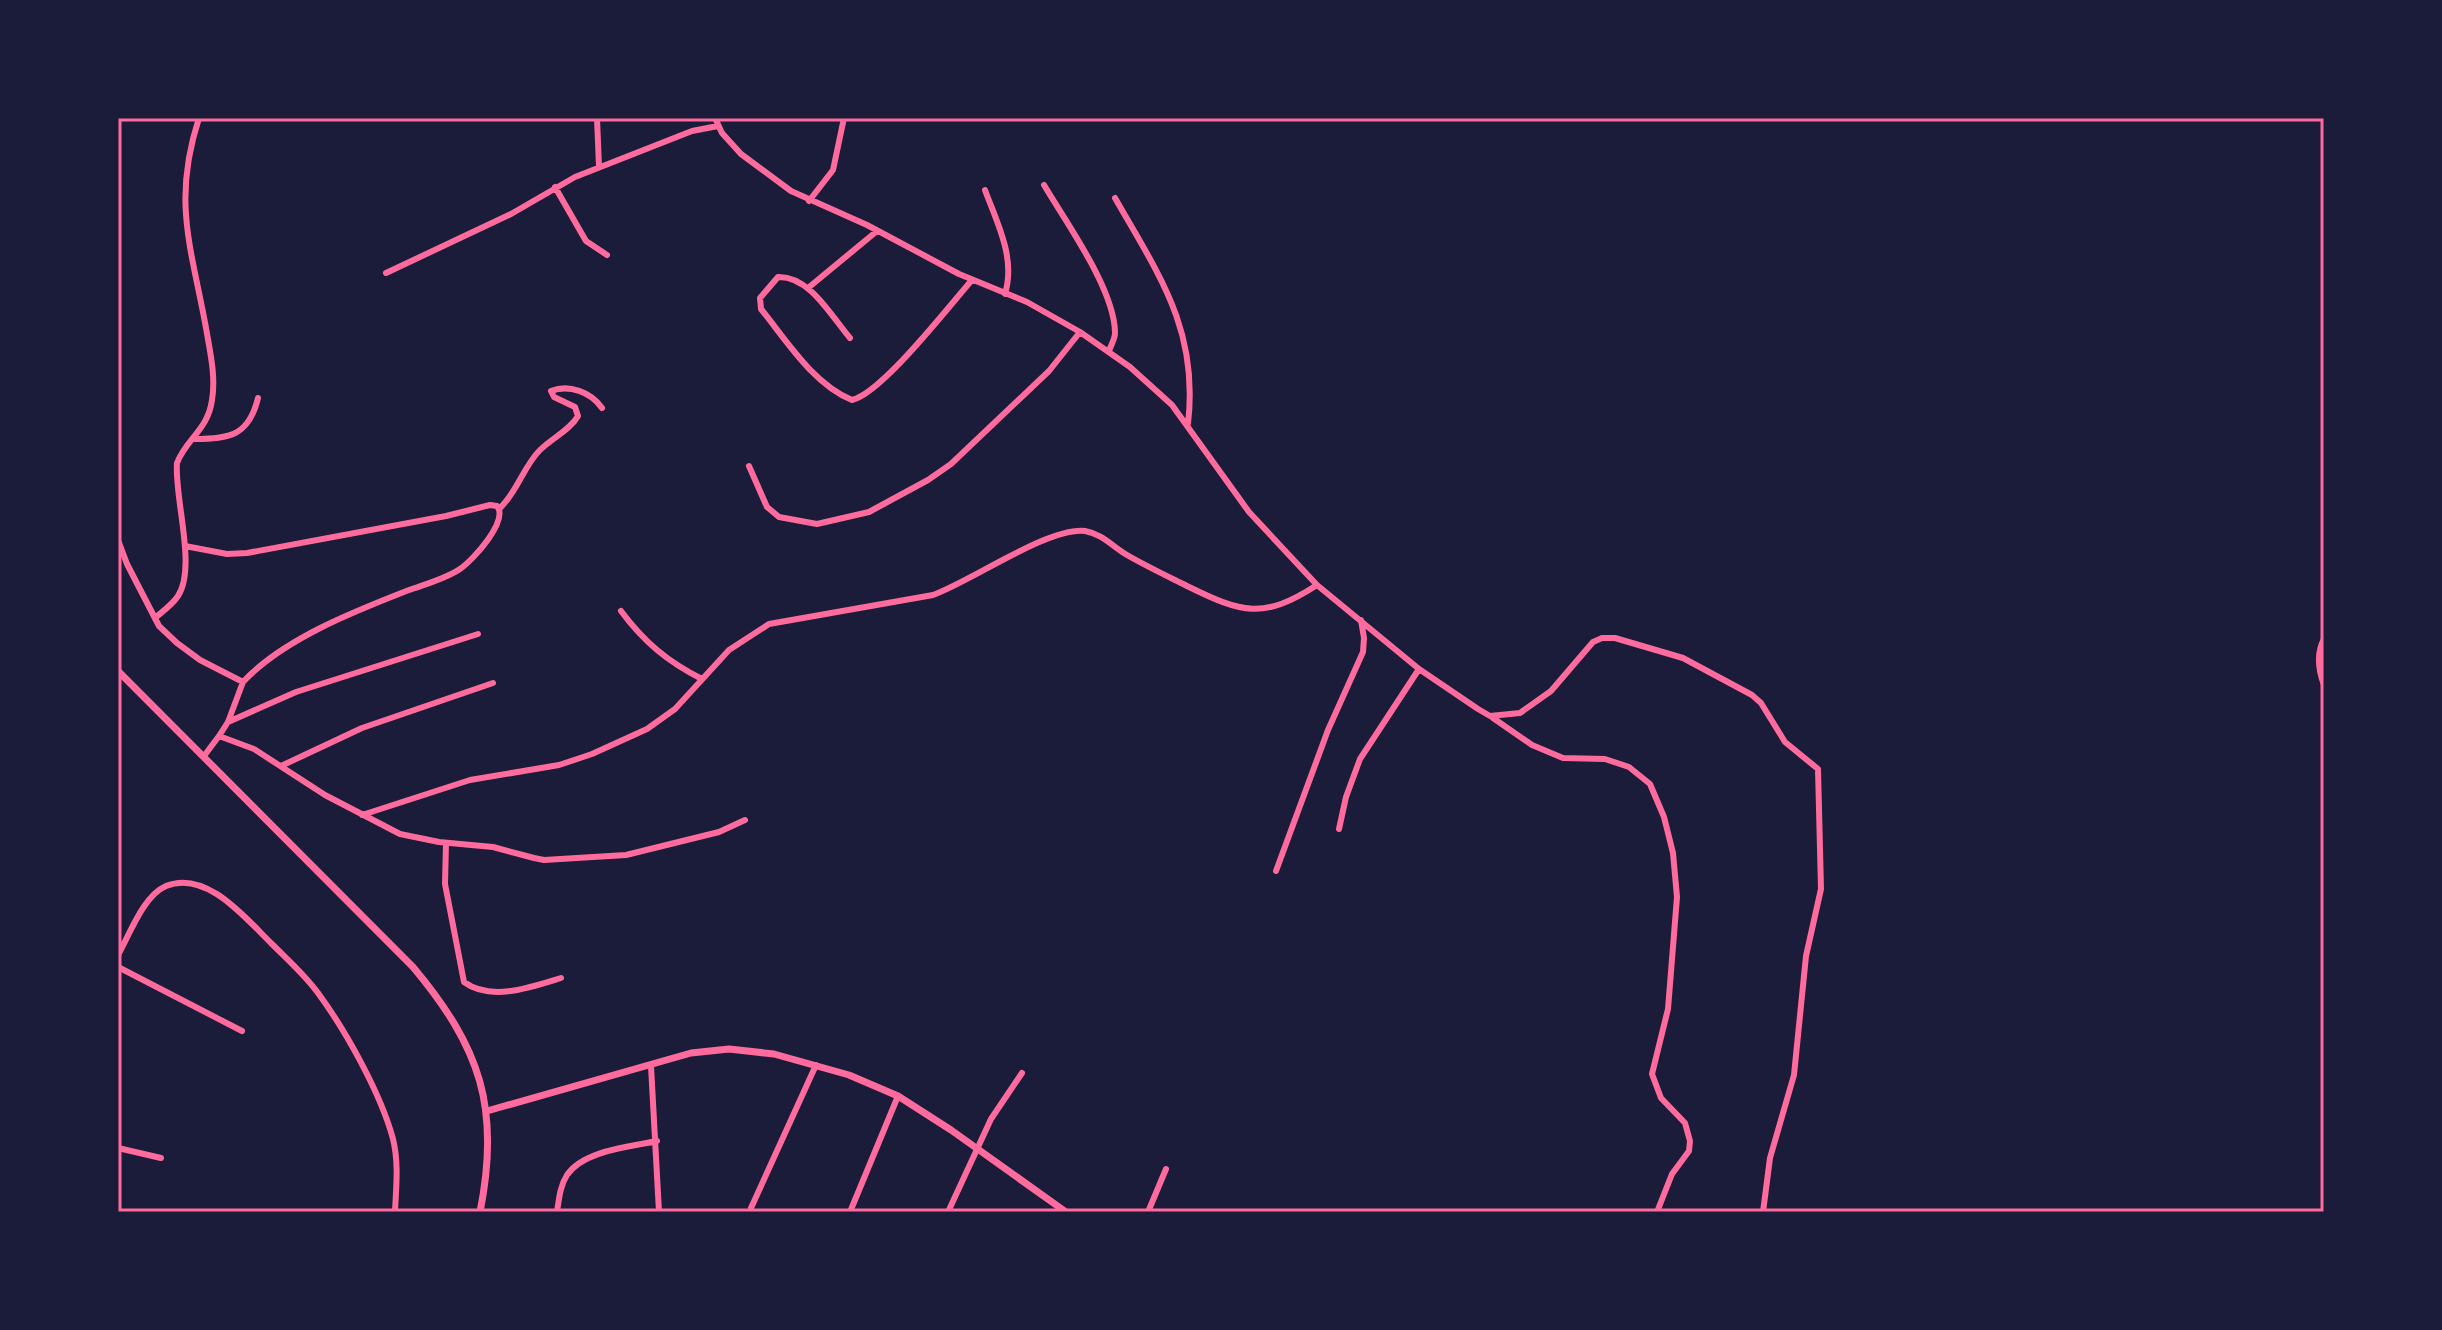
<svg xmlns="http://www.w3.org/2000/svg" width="2442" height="1330" font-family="'Source Serif 4',serif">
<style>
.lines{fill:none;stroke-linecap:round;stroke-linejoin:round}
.minor{stroke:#ff6b9d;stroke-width:6}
.tertiary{stroke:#ff6b9d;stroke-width:7}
.neatline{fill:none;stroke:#ff6b9d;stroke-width:3}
</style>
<rect width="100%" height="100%" fill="#1b1b3a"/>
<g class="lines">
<!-- minor -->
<path class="minor" d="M597,118L599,167
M715,118L722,133L741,154L791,191L867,225L959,274L1027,302L1080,332L1130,367L1172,405L1249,512L1317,585L1419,669L1478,709L1490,716L1520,713L1551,691L1593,642L1602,638H1615L1683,658L1752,695L1761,703L1785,742L1818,769L1821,889L1806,956L1794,1075L1770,1158L1763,1212
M1044,185C1066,222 1115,290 1115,333C1115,339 1111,345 1109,351
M555,187L586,241L607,255
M985,190C997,223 1016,258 1005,294
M1115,198C1159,275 1199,330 1188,424
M809,201L833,170L844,118
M386,273L511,214L575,177L692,131L718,126
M808,288L877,231
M850,338C831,316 810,276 778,277L760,298L761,309C786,340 813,384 852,400C882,393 949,306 972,280
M194,439C231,439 249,435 258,398
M749,466L767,507L779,517L817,524L869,512L928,480L951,464L1049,371L1080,332
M500,508C518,491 523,467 540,450C552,438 570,430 578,416L575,407L554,397L551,391C569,384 591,392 602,408
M118,540L127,564L159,626L177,643L200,660L243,682L228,722L219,736
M185,546L227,554L247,553L446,516L490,505L497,506C509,521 473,560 460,569C445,579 426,584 409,590C355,611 283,639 243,682
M621,611C644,642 668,662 702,679
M155,618C163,611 172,605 178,596C197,567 174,497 177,463C186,439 208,430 212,400C216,377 210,351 206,328C191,246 172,201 199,118
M2324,639C2316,654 2318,669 2324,685
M1493,718L1532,745L1563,758L1605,759L1629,767L1650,784L1664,817L1673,853L1677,897L1668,1009L1652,1074L1661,1098L1685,1123L1690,1141L1689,1151L1672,1174L1657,1212
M228,722L296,692L478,634
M204,756L219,736L254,749L325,795L400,834L439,842L493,847L534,858L544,860L626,855L719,832L745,820
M281,766L362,728L493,683
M362,815L470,780L559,765L592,754L647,729L675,709L729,650L769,624L933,595C972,581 1048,527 1085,531C1102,534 1112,546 1127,555C1146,566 1167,576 1187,586C1242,613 1263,620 1317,585
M1339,829L1346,797L1360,759L1419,669
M446,843L445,884L464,982C491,1002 532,987 561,978
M1276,871L1328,730L1363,652L1364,638L1361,620
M118,955C130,934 143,896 166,886C207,869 247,920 272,944C288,960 305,975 318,993C346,1031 381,1094 393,1139C399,1163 396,1188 395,1212
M118,967L242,1031
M651,1066L659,1212
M118,1148L161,1158
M751,1208L816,1065
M557,1212C559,1199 560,1186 567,1175C584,1150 630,1147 657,1141
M850,1212L898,1096
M948,1212L991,1119L1022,1073
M1148,1212L1166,1169"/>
<!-- tertiary -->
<path class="tertiary" d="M118,671L413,967C480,1047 501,1108 480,1212
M487,1111L691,1053L729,1049L774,1054L849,1075L898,1096L951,1130L1066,1212"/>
</g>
<!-- border -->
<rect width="2442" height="1330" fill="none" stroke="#1b1b3a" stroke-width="240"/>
<rect x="120" y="120" width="2202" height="1090" class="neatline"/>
</svg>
